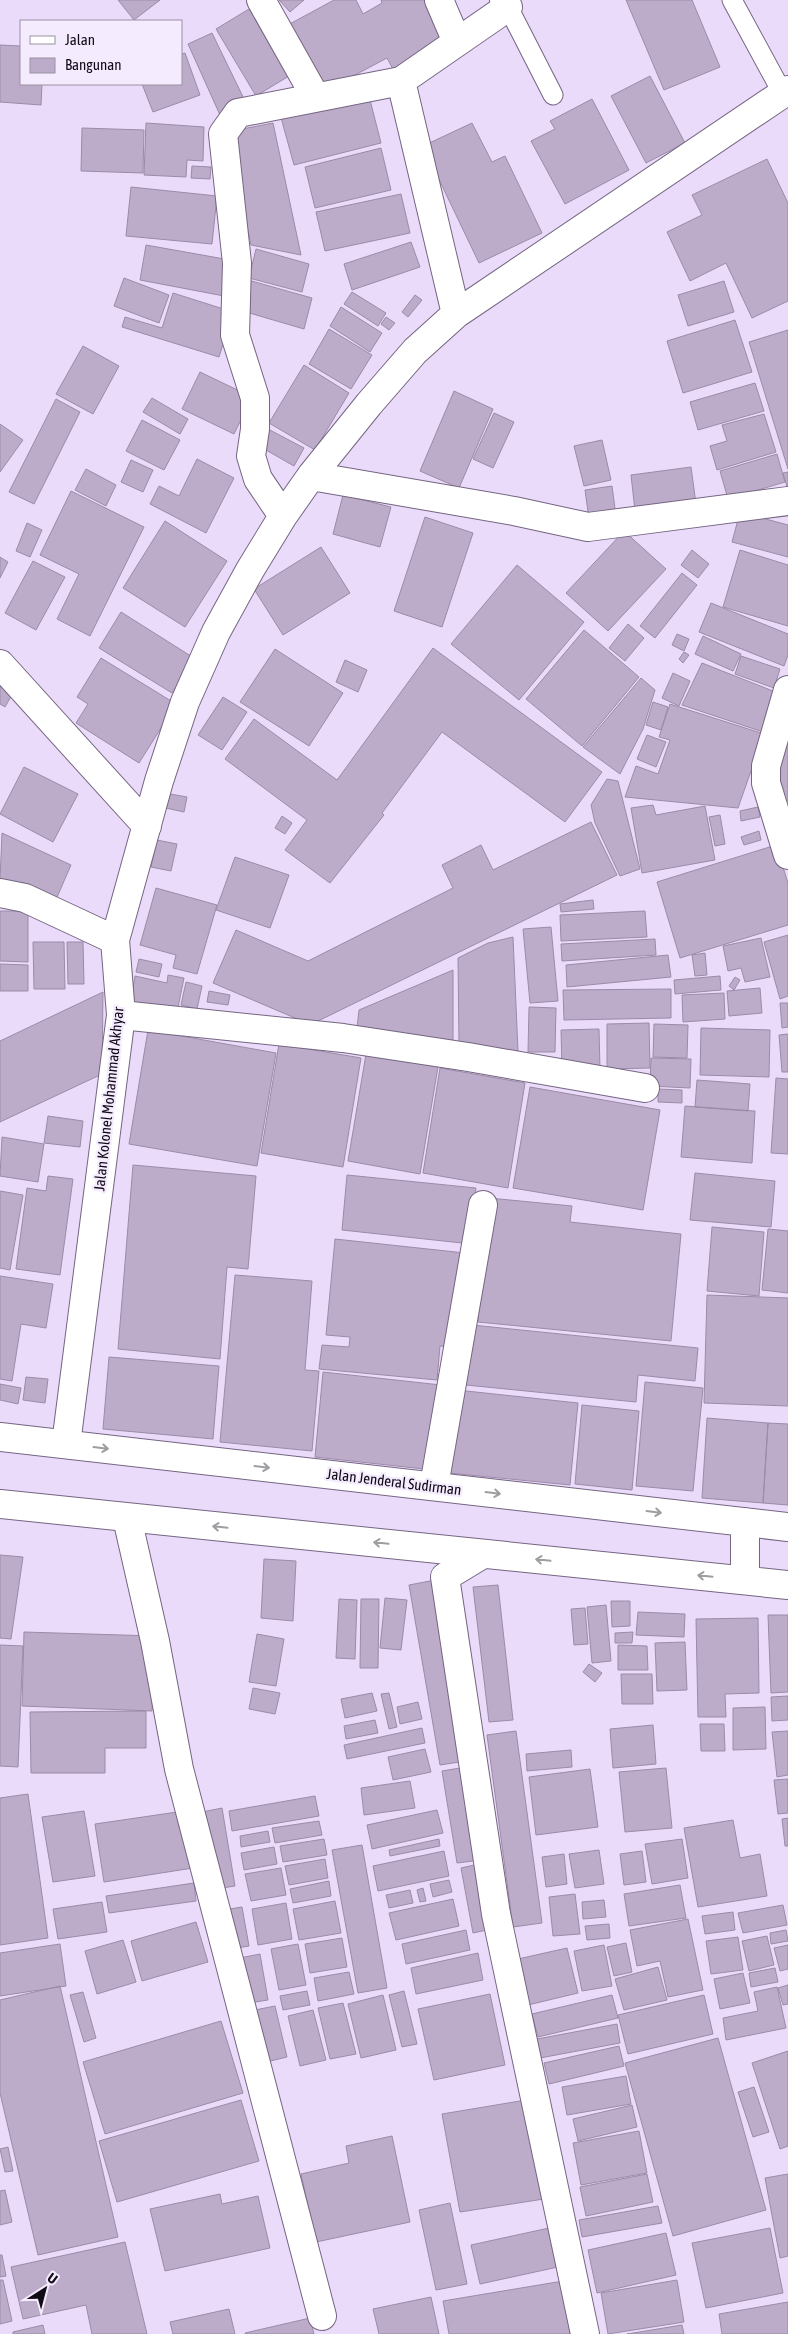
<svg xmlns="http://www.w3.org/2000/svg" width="788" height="2334" font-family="'Asap Condensed',sans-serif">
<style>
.building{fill:#bcacca;stroke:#9b8ba8}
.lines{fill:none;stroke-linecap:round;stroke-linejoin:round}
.lane-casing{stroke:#746581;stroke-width:21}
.street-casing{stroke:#746581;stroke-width:30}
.primary-casing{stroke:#746581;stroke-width:30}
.lane{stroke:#fff;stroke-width:19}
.street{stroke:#fff;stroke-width:28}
.primary{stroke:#fff;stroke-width:28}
.oneway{stroke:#a09da2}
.labels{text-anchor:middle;stroke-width:4.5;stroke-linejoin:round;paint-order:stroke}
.street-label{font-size:15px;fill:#110b16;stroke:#f5ebfe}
</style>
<rect width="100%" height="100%" fill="#ebdbfa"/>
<!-- building -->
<path class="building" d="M118,0H160L134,20Z
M279,0H304L290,12Z
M334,0H356L363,14L382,3L381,0H431L453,41L395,73L387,58L323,92L286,26Z
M626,0H692L720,67L664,90Z
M249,9L289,76L256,96L216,29Z
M212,33L246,103L220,115L188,44Z
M0,45L21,46V84H42L41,105L0,102Z
M185,53L200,95L153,112L142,84H181V54Z
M650,76L685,143L646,163L611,96Z
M368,92L381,143L294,165L280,114Z
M592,99L629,170L565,204L531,141L555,129L550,121Z
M146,123L204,127L203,161L187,160L186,177L144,175Z
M273,123L301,255L251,245L227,132Z
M472,123L492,162L505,156L542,233L479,263L423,146Z
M82,128L144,130L143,173L81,171Z
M381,148L391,190L315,208L305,167Z
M767,159L788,203V301L752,318L726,263L690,281L667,232L702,215L692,195Z
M192,166L211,167L210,179L191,178Z
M131,187L217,196L212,244L126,236Z
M401,194L410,233L325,251L316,212Z
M411,242L420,267L352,290L344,264Z
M146,245L230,260L224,296L140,280Z
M256,249L309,264L302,292L249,278Z
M124,278L169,295L159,323L114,306Z
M248,280L312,298L304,329L239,310Z
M724,281L734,312L688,326L678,295Z
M352,292L386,313L378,326L344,304Z
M173,293L233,312L219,357L122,327L125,317L162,328Z
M415,295L422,300L408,317L402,312Z
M341,307L382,333L370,352L330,326Z
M386,317L395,323L389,330L381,324Z
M735,320L752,372L683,393L667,341Z
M329,329L372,355L351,389L309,364Z
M788,330V469L749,342Z
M83,346L119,366L93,414L56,394Z
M304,365L349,393L315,450L269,423Z
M200,372L252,397L234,434L182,409Z
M755,383L764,411L698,430L690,402Z
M454,391L493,409L459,488L420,471Z
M152,398L188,419L180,434L143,412Z
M56,399L80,412L34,504L9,492Z
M494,413L514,422L493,468L473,459Z
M764,414L776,452L717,470L710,446L727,441L722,425Z
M142,420L180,440L164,470L126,451Z
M0,424L23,440L0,472Z
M268,429L304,448L294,466L259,446Z
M602,440L611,480L584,486L574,446Z
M777,454L785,482L728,499L720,471Z
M197,459L234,478L206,533L150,504L159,486L179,496Z
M131,460L153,470L143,492L121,482Z
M691,467L696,504L635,511L631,475Z
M86,469L116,485L106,506L75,490Z
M788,472V490L783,473Z
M612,486L616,516L589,519L585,490Z
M71,491L144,527L90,636L57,619L79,574L40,555Z
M343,495L391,507L380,547L333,534Z
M740,512L788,525V557L732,542Z
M425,517L473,533L442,627L394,611Z
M165,521L227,561L185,627L123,588Z
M27,523L42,530L30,557L16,551Z
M624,531L666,569L608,631L566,593Z
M321,547L350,593L283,635L254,589Z
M692,550L709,564L698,578L681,565Z
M740,550L788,565V626L723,607Z
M0,557L8,562L0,578Z
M33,561L65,577L36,630L5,613Z
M517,565L584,622L519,700L451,644Z
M682,573L697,585L655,638L640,626Z
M711,603L788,634V655L784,666L699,632Z
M121,612L194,658L172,693L99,648Z
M628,624L644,638L625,661L609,648Z
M584,630L639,677L582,746L526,699Z
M677,634L689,639L684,651L672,645Z
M703,636L741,654L733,671L695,654Z
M433,648L602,772L565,822L442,732L382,813L384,815L330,883L285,850L307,820L225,759L254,719L337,780Z
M275,649L343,693L309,746L240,702Z
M684,652L689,655L683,663L679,659Z
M741,656L780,669L774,688L735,674Z
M101,658L176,704L139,763L76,723L88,704L77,697Z
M345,660L367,670L358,692L336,682Z
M702,663L778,693L763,732L682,705Z
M673,673L690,681L679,706L662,698Z
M641,678L655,690L643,729L620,774L583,747Z
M0,686L13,693L5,707L0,704Z
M223,697L247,712L222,750L198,735Z
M653,702L668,707L661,730L646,725Z
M670,704L764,734L738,808L625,797L636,766L658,774L670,740L659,737Z
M647,735L666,742L656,767L637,759Z
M788,737V801L777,804L771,768Z
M24,767L78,794L53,842L0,814Z
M607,779L618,781L640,869L620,876L595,823L591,805Z
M170,794L187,797L184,812L166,808Z
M653,805L656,815L705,806L715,860L642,873L631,808Z
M758,807L760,817L741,821L740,811Z
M720,815L725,844L715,846L709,817Z
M282,816L292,823L285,834L275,828Z
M591,822L617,875L316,1022L309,1024L213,983L236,930L308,961L453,888L442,865L481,845L493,870Z
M759,831L761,840L744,845L741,837Z
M2,833L71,865L54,904L0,880Z
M157,840L177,844L171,871L151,867Z
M776,845L788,883V925L680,958L657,882Z
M235,857L289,875L270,928L216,910Z
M156,888L217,905L197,974L173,968L176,955L140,945Z
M593,900L594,909L561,912L560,904Z
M0,911H28V962L0,961Z
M645,911L647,937L561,941L560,915Z
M551,927L558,1001L530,1003L523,929Z
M788,935V996L780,999L764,942Z
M513,937L518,1051L459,1045L458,958L488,943Z
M761,938L770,977L745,982L741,968L728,971L723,946Z
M655,939L656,955L562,961L561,944Z
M33,942H64L65,989H34Z
M67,942H83L84,984H68Z
M705,953L707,975L695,976L692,955Z
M668,955L671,977L567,987L566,965Z
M139,959L162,964L159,977L136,972Z
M0,964L28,965V991H0Z
M453,970V1047L357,1028L359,1010Z
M168,975L184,978L176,1017L130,1007L135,976L167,983Z
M720,976L721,990L675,994L674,980Z
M735,977L740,980L734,990L729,986Z
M186,982L202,986L197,1009L181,1005Z
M760,988L762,1013L729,1016L727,991Z
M671,989V1018L564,1020L563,990Z
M209,991L230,995L228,1005L207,1002Z
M103,992L102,1074L0,1122V1041Z
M724,993L725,1019L683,1022L682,995Z
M780,1003H788V1027L782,1028Z
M529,1007L556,1008L555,1052H528Z
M649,1023L650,1068L607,1069V1024Z
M654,1024L688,1025L687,1058L653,1057Z
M701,1028L770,1030L769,1077L700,1075Z
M599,1029L600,1070H562L561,1030Z
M148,1030L276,1053L257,1166L129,1144Z
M788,1034V1072H782L779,1035Z
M279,1044L361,1058L343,1167L261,1153Z
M366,1054L438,1067L420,1174L348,1161Z
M651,1058L691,1059L690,1088L650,1086Z
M440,1068L525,1083L508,1188L423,1173Z
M776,1078L788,1079V1154L771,1153Z
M697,1080L750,1084L748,1111L695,1107Z
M530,1087L660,1110L643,1210L513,1188Z
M658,1089L682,1090V1103L658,1102Z
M685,1106L755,1111L752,1163L681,1157Z
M48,1116L83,1121L80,1147L44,1143Z
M2,1137L44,1144L38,1182L0,1176Z
M133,1165L256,1176L248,1269L227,1267L220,1359L118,1349Z
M695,1173L775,1181L771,1227L690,1220Z
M347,1175L476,1188L471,1244L342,1230Z
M48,1176L73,1179L60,1275L16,1269L27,1188L46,1191Z
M0,1191L23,1195L10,1270L0,1268Z
M489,1198L572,1206L570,1222L681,1234L671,1341L478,1322Z
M712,1227L764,1232L759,1296L707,1291Z
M768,1229L788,1231V1293L762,1290Z
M335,1239L465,1253L457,1348L440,1346L437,1380L319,1369L322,1345L349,1347L350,1337L326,1335Z
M235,1275L312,1281L305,1370L319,1371L312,1451L220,1442Z
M0,1276L53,1284L46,1328L21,1324L12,1381L0,1379Z
M707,1295L788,1298V1406L704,1403Z
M472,1325L698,1348L695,1381L638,1375L636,1402L466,1385Z
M109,1357L219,1366L213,1439L103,1429Z
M323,1372L441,1385L433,1470L315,1457Z
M26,1377L48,1379L45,1403L23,1400Z
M645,1382L703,1388L693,1491L636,1486Z
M0,1384L21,1388L18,1404L0,1400Z
M457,1390L578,1403L570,1485L449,1473Z
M582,1405L639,1411L632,1490L575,1484Z
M707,1418L768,1423L763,1503L702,1498Z
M768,1423L788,1424V1505L763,1503Z
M0,1555L23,1557L11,1639L0,1638Z
M264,1559L296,1561L293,1621L261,1618Z
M435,1580L466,1761L440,1765L409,1585Z
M498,1585L513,1720L489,1722L473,1587Z
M385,1598L407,1600L401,1650L380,1648Z
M339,1599L357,1600L355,1659L336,1658Z
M361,1599H379L378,1668H360Z
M611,1601H630V1626L612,1627Z
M606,1605L611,1661L592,1663L587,1607Z
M585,1608L588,1644L574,1645L571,1609Z
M638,1612L685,1614L684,1637L636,1635Z
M768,1615H788V1692L771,1693Z
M758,1618L759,1693L725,1694L726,1717H698L696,1619Z
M24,1632L154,1636L152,1711L22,1706Z
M633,1632L632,1643H615V1633Z
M257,1634L284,1639L276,1686L249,1682Z
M685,1642L687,1690L657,1691L655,1643Z
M0,1645L23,1646L18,1767L0,1766Z
M618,1645L647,1646L648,1670H618Z
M589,1664L602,1673L595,1682L583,1672Z
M621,1674H652L653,1704H622Z
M253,1688L280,1693L275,1714L249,1709Z
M372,1693L377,1711L345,1718L341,1699Z
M389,1693L397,1727L389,1729L381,1694Z
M788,1696V1720L772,1721L771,1697Z
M418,1702L422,1719L400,1724L397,1707Z
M765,1707L766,1749L733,1750V1708Z
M146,1711V1748H105V1773H31L30,1712Z
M375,1720L378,1733L346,1739L344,1726Z
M700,1724H724L725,1751H701Z
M653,1725L656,1764L613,1768L610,1729Z
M422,1728L425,1743L347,1759L344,1745Z
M516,1731L542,1923L513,1927L487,1735Z
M788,1731V1775L777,1777L772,1732Z
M425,1749L431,1772L393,1780L388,1757Z
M571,1750L572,1767L527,1771L526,1754Z
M466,1767L481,1860L457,1863L442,1771Z
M666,1768L672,1828L625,1832L619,1772Z
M590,1769L598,1827L536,1835L529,1777Z
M788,1779V1813L778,1814L774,1780Z
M410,1781L415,1808L364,1815L361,1788Z
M28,1794L48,1938L0,1945V1798Z
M315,1796L319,1816L232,1831L229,1811Z
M222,1808L235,1886L216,1889L202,1812Z
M437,1810L443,1833L372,1849L367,1825Z
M84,1811L95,1876L53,1882L42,1817Z
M184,1811L193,1868L104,1882L95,1824Z
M788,1818V1846H785L782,1819Z
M733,1820L740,1858L760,1854L767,1896L698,1907L684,1828Z
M319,1821L322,1835L275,1843L272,1828Z
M268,1831L270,1842L241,1847L240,1836Z
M324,1839L327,1855L283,1862L280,1846Z
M439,1839L440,1846L390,1856L389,1850Z
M682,1839L688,1878L652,1884L645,1844Z
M362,1845L387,1988L358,1993L332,1850Z
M274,1847L277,1864L244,1870L241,1853Z
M599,1850L604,1884L575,1888L569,1854Z
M444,1851L449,1876L378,1891L373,1866Z
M642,1851L646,1882L624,1885L620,1854Z
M564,1854L567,1884L546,1887L542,1857Z
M325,1859L328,1878L289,1885L285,1866Z
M483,1863L496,1928L473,1933L461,1868Z
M281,1868L286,1895L251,1901L245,1874Z
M449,1880L452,1892L433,1897L430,1884Z
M329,1881L331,1896L293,1903L290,1889Z
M194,1883L196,1901L109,1913L106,1896Z
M680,1885L686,1918L629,1926L624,1894Z
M423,1888L426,1901L420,1902L417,1890Z
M410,1890L413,1903L389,1908L386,1895Z
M575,1894L580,1934L553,1936L549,1897Z
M453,1899L459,1926L396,1940L389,1913Z
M604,1900L606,1917L583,1919L582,1902Z
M335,1901L341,1933L299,1940L293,1909Z
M102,1902L107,1932L58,1939L53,1909Z
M286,1903L292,1939L258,1945L252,1909Z
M783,1905L787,1925L743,1933L738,1913Z
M242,1907L249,1946L231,1949L223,1910Z
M733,1912L735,1930L705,1934L702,1916Z
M688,1919L703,1990L668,1997L660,1961L637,1966L630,1930Z
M196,1922L208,1962L142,1981L131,1941Z
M609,1924L610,1938L587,1940L585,1926Z
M466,1930L470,1950L406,1964L402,1944Z
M786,1930L788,1941L771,1944L770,1933Z
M767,1936L774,1965L749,1971L742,1941Z
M738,1937L743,1970L711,1974L706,1941Z
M342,1938L347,1967L310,1973L305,1944Z
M123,1940L136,1982L97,1994L85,1951Z
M626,1943L632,1972L614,1976L607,1947Z
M60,1944L66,1986L0,1996V1953Z
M298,1944L306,1985L279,1990L271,1949Z
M604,1945L612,1986L582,1991L574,1951Z
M788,1945V1969L780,1971L774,1948Z
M567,1948L578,1993L528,2005L518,1959Z
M478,1953L483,1980L416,1994L411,1968Z
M260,1954L268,2000L249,2003L240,1958Z
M658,1967L667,2000L624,2010L615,1979Z
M775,1968L778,1982L751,1987L749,1973Z
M349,1972L354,1994L318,2001L314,1978Z
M743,1973L750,2003L720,2009L714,1979Z
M788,1985V2004L783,2005L778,1988Z
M60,1986L118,2237L38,2255L0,2093V2000Z
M777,1987L786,2028L726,2040L723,2018L758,2011L754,1992Z
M307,1991L310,2005L283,2010L280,1996Z
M404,1991L417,2044L402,2047L389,1995Z
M83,1992L96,2038L84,2042L70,1995Z
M490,1994L505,2065L434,2080L418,2009Z
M383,1995L396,2050L361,2058L348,2004Z
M612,1995L618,2018L538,2037L532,2014Z
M704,1995L713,2034L628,2054L618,2015Z
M343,2003L356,2054L330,2059L318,2008Z
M275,2006L287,2057L262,2063L250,2011Z
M313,2010L326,2060L300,2066L288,2016Z
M221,2021L243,2093L105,2134L83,2062Z
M617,2024L620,2043L540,2058L537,2039Z
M718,2038L766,2210L673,2236L625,2063Z
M619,2046L624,2066L549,2084L544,2063Z
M788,2051V2146L780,2149L752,2063Z
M626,2076L631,2104L567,2115L562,2087Z
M754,2087L769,2132L753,2137L738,2092Z
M241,2100L259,2161L117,2202L99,2141Z
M526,2100L544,2199L460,2212L442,2114Z
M632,2105L637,2127L578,2141L573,2119Z
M639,2131L647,2173L581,2185L573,2143Z
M392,2136L410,2222L316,2242L301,2174L349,2163L346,2146Z
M8,2147L13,2171L5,2172L0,2149Z
M647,2174L653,2202L586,2216L580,2187Z
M788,2174V2256L780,2258L765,2178Z
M5,2190L12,2222L0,2225V2191Z
M220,2194L222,2204L258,2196L270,2248L165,2271L150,2209Z
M450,2203L467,2284L436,2290L419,2210Z
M658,2206L662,2223L582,2237L579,2220Z
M549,2228L558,2267L480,2284L471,2245Z
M770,2228L783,2293L706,2308L692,2243Z
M666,2233L676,2275L597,2293L588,2250Z
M125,2242L147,2334H92L86,2305L23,2319L11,2267Z
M0,2255H2L6,2276L0,2277Z
M0,2280H3L12,2321L0,2324Z
M677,2280L684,2322L608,2334L601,2293Z
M563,2281L572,2334H449L443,2301Z
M431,2297L439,2334H379L373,2309Z
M788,2302V2334H722L719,2314Z
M229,2309L235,2334H173L170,2322Z
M310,2318L314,2334H245V2333Z
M43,2325L45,2334H13V2332Z
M682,2325L684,2334H627Z"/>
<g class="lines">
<!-- lane casing -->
<g class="lane-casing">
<path id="lane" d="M732,0L783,94
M508,7L553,95"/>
</g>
<!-- street casing -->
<g class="street-casing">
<path id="street" d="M261,0L315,96
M439,0L457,42
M456,314L401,81L508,7L504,0
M311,476L514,511L588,527L788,501
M283,516L258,479L251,456L255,429V398L235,335L237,263L223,134L238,113L401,81
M0,664L147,826
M788,690L766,766V783L788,855
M0,893L25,898L115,940
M121,1015L343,1038L468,1057L645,1088
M66,1444L121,1015L115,940L159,781L185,702L216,632L250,570L283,516L311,476L369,404L415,351L456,314L788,90
M434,1486L483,1205
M127,1518L155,1641L179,1769L322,2316
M483,1554L445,1577L496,1914L585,2334"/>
</g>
<!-- primary casing -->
<g class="primary-casing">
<path id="primary" d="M0,1437L788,1527
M0,1504L788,1585
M745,1522V1580"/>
</g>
<!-- lane -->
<use href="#lane" class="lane"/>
<!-- street -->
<use href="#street" class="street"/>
<!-- primary -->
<use href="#primary" class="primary"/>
</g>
<!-- one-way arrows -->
<defs><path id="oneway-shaft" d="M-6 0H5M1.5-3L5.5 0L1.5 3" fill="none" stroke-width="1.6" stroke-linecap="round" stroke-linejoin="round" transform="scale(1.25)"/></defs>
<g class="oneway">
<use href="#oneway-shaft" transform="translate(101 1448) rotate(7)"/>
<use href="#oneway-shaft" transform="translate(262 1467) rotate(7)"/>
<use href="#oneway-shaft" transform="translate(493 1493) rotate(7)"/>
<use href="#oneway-shaft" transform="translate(654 1512) rotate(7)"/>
<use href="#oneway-shaft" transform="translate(220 1527) rotate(-174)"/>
<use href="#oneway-shaft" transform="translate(381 1543) rotate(-174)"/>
<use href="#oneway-shaft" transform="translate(543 1560) rotate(-174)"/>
<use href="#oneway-shaft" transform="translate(705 1576) rotate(-174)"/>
</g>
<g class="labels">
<!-- street labels -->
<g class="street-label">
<text transform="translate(109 1099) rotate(-84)" y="5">Jalan Kolonel Mohammad Akhyar</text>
<text transform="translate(394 1482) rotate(7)" y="5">Jalan Jenderal Sudirman</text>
</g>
</g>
<!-- legend -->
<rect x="20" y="20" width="162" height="65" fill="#f5ebfe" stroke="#9a91a1"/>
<rect x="30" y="36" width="25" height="8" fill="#ffffff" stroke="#9a91a1"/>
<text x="65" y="45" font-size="15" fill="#110b16">Jalan</text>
<rect x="30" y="58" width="25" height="15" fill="#bcacca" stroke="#9a91a1"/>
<text x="65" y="70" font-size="15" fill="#110b16">Bangunan</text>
<!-- north arrow -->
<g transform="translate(45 2289) rotate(36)" stroke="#f5ebfe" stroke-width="4" paint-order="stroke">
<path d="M0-4L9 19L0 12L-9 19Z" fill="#110b16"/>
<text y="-8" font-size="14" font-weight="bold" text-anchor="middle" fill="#110b16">U</text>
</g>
</svg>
